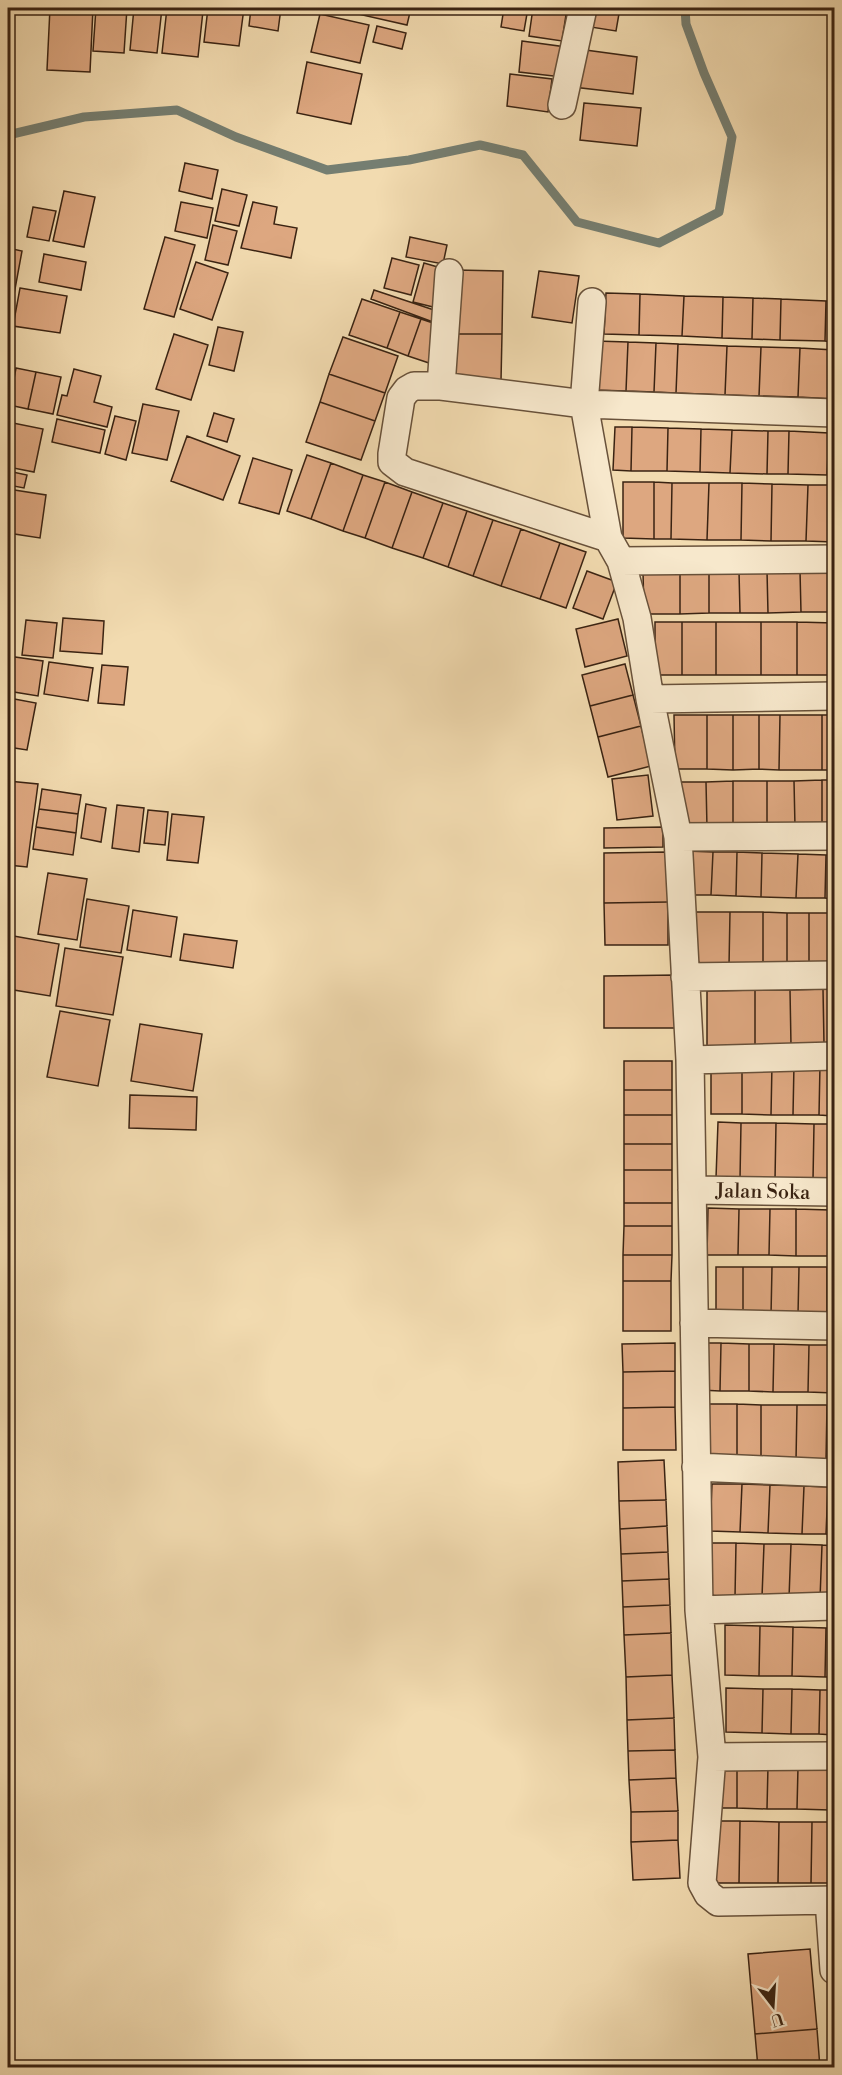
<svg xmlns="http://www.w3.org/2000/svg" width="842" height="2075" font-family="'Libre Bodoni',serif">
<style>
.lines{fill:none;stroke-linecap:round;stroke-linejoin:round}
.stream{stroke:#757e71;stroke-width:9}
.building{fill:#dda780;stroke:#3a2312;stroke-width:1.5}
.minor-casing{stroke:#68513a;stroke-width:30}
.minor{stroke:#f7e8cc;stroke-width:27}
.labels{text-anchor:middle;stroke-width:5;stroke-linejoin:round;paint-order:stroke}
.street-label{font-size:20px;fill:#3a2312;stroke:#f7e8cc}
</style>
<rect width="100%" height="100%" fill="#f2dbb0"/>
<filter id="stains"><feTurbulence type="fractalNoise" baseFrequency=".00333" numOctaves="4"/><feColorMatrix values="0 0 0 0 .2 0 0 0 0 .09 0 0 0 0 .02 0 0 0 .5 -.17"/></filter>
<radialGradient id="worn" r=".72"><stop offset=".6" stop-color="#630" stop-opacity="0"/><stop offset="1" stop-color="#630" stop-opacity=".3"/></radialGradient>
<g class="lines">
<!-- stream -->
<path class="stream" d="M8,135L84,117L177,110L236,137L327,170L409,160L480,145L523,155L577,222L659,243L719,212L732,137L704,73L686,24L685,8"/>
</g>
<!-- building -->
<path class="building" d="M50,8H93L90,72L47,70Z
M96,8H127L124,53L93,51Z
M134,8H162L157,53L130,50Z
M167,8L203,11L198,57L162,53Z
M208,8H244L239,46L204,42Z
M251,8H281L278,31L249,26Z
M359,8H411L407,25L358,14Z
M504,8H528L524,31L501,27Z
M533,8H567L562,41L529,36Z
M587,8H620L616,31L584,26Z
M320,14L369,25L360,63L311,52Z
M377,26L406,33L402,49L373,42Z
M522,41L566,47L562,77L519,72Z
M578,49L637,57L633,94L573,87Z
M307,62L362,74L351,124L297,113Z
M510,74L552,79L548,112L507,106Z
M584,103L641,108L637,146L580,140Z
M185,163L218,170L212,199L179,191Z
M222,189L247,195L239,226L215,221Z
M64,191L95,197L84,247L53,241Z
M181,202L213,208L207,238L175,231Z
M253,202L277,207L274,224L297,228L291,258L241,248Z
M33,207L56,211L49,241L27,237Z
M213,225L237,231L228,265L205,260Z
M165,237L195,245L174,317L144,309Z
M410,237L447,245L443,264L406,257Z
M8,248L22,251L8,327Z
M44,254L86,262L81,290L39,282Z
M392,258L419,265L411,295L384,288Z
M196,262L228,273L212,320L180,309Z
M424,263L448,270L437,308L413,302Z
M456,270L503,271L502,334H456Z
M539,271L579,276L572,323L532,317Z
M20,288L67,296L60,333L13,326Z
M374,290L437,311L433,322L371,299Z
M606,293L640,294L639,335L604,334Z
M640,294L684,296L682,336L639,335Z
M684,296L723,297L722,338L682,336Z
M723,297L753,298L752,339L722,338Z
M753,298L781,299L780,340L752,339Z
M362,299L400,312L387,348L349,335Z
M781,299L826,301L825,341L780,340Z
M826,301H834V342L825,341Z
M400,312L421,319L408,356L387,348Z
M421,319L445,327L432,364L408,356Z
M218,327L243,332L234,371L209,365Z
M174,334L208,345L191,400L156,389Z
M456,334H502L501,381L455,380Z
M343,337L398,356L385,393L329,374Z
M595,341L628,342L626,391L593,390Z
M628,342L656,343L654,392L626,391Z
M656,343L678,344L676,393L654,392Z
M678,344L727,346L725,395L676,393Z
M727,346L761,347L759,396L725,395Z
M761,347L800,348L798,397L759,396Z
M800,348L834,350V399L798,397Z
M16,368L36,372L28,409L9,405Z
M74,369L101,376L94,402L112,407L107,427L57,415L62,395L67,396Z
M36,372L61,377L53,414L28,409Z
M329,374L385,393L375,421L320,402Z
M320,402L375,421L361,460L306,442Z
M143,404L179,411L167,460L132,453Z
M214,413L234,419L227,442L207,436Z
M115,416L136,421L126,460L105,454Z
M57,419L105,430L100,453L52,442Z
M8,422L43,429L34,472L8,467Z
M615,427H632L631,471L613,470Z
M632,427L668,428L667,471H631Z
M668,428L701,429L700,472L667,471Z
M701,429L732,430L730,473L700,472Z
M732,430L768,431L767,474L730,473Z
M768,431H789L788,474H767Z
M789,431L829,433L827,475L788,474Z
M829,433H834V476L827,475Z
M187,436L240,456L223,500L171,481Z
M307,455L331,463L311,519L287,511Z
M253,458L292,470L279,514L239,503Z
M331,463L363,475L343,531L311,519Z
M8,471L27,475L24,488L8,485Z
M363,475L385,482L365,538L343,531Z
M385,482L412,492L392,548L365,538Z
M623,482H654V539L623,538Z
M654,482L672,483L671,539H654Z
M672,483H709L707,540L671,539Z
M709,483H742L741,540H707Z
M742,483L772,484L771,541L741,540Z
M772,484L808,485L806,541H771Z
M808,485H834V542L806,541Z
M8,489L46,495L40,538L8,533Z
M412,492L443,503L423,558L392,548Z
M443,503L467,511L448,567L423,558Z
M467,511L493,520L473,576L448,567Z
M493,520L521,529L501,586L473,576Z
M521,529L560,543L540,599L501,586Z
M560,543L586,552L566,608L540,599Z
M831,570V612H801L800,571Z
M831,570H834V612H831Z
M587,571L617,582L603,619L573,608Z
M739,571L740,613H709V572Z
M739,571H767L768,613H740Z
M767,571H800L801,612L768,613Z
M643,572H680V614H644Z
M680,572H709V613L680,614Z
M63,618L104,621L102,654L60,651Z
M618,619L627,656L585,667L576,629Z
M26,620L57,623L53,658L22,655Z
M655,622H682V675H655Z
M682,622H716V675H682Z
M716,622H761V675H716Z
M761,622H797V675H761Z
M797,622L834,623V675H797Z
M8,656L43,661L38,696L8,691Z
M49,662L93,668L88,701L44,694Z
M625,664L633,695L590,706L582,675Z
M102,665L128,667L124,705L98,703Z
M633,695L641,726L598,737L590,706Z
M9,698L36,703L27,750L8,747Z
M674,715H707V769H675Z
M707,715H733V770L707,769Z
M733,715H759V769L733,770Z
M759,715H780L779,770L759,769Z
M780,715H822V770H779Z
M822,715H834V770H822Z
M641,726L651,766L608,777L598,737Z
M648,775L653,816L617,820L612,779Z
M822,780V827H795L794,781Z
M822,780H834V827H822Z
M8,781L38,784L27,867L8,865Z
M733,781V828H707L706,782Z
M733,781H767V827L733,828Z
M767,781H794L795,827H767Z
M681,782H706L707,828H681Z
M42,789L81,795L78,814L39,809Z
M86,804L106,808L101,842L81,838Z
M117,805L144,808L139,852L112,848Z
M39,809L78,814L76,833L36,827Z
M148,810L168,812L165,845L144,843Z
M172,814L204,817L198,863L167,860Z
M36,827L76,833L73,855L33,849Z
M663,827V847L604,848V828Z
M686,851L713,852L711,895H684Z
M667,852L668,902L604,903V853Z
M713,852H737L736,896L711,895Z
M737,852L762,853L761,897L736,896Z
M762,853L798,854L796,898L761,897Z
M798,854L826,855L825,898H796Z
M826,855H834V899L825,898Z
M48,873L87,879L77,940L38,934Z
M87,899L129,906L121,953L80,947Z
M668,902V945H605L604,903Z
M133,910L177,917L171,957L127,950Z
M692,912H730L729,966H692Z
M730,912H763V966H729Z
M763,912L787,913V966H763Z
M787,913H809V966H787Z
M809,913H833L832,967L809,966Z
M833,913H834V967H832Z
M184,934L237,941L233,968L180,960Z
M8,935L59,944L50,996L8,989Z
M65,948L123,957L113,1015L56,1006Z
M676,975V1028H604V976Z
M823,989L824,1044L791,1045L790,990Z
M823,989H834V1044H824Z
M755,990V1045L707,1046V991Z
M755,990H790L791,1045H755Z
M60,1011L110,1020L98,1086L47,1077Z
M140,1024L202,1034L193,1091L131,1081Z
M624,1061H672V1090H624Z
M711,1063L742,1064V1114H711Z
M742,1064H772L771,1115L742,1114Z
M772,1064H794L793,1115H771Z
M794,1064L820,1065L819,1115H793Z
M820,1065H834V1116L819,1115Z
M624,1090H672V1115H624Z
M130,1095L197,1097L196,1130L129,1128Z
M624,1115H672V1144H624Z
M718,1122L741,1123L740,1179L716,1178Z
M741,1123H776L775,1180L740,1179Z
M776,1123L814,1124L813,1180H775Z
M814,1124H834V1181L813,1180Z
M624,1144H672V1170H624Z
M624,1170H672V1203H624Z
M624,1203H672V1226H624Z
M708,1208L739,1209L738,1255H707Z
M739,1209H770L769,1255H738Z
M770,1209H796V1256L769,1255Z
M796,1209L830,1210L829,1256H796Z
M830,1210H834V1256H829Z
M624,1226H672V1255H623Z
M623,1255H672L671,1281H623Z
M716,1267H743V1315H716Z
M743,1267H772L771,1315H743Z
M772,1267H799L798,1315H771Z
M799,1267H827V1315H798Z
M827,1267H834V1315H827Z
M623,1281H671V1331H623Z
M675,1343V1371L623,1372L622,1344Z
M701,1343H721L720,1391L700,1390Z
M721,1343L749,1344V1391H720Z
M749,1344H774L773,1392L749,1391Z
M774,1344L809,1345L808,1392H773Z
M809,1345H834V1393L808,1392Z
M675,1371V1407L623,1408V1372Z
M705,1404H737V1460H704Z
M737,1404L761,1405V1460H737Z
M761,1405H797L796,1461L761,1460Z
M797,1405H827L826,1461H796Z
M827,1405H834V1461H826Z
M675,1407L676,1450H623V1408Z
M664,1460L666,1500L619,1501L618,1462Z
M712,1484H742L740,1532L710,1531Z
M742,1484L770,1485L768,1533L740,1532Z
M770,1485L804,1486L802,1534L768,1533Z
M804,1486L828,1487L826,1534H802Z
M828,1487H834V1535L826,1534Z
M666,1500L667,1526L620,1529L619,1501Z
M667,1526L668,1552L621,1554L620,1529Z
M706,1543H736L735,1597L705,1595Z
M736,1543L764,1544L762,1597H735Z
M764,1544H791L789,1598L762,1597Z
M791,1544L822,1545L820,1599L789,1598Z
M822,1545L834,1546V1599H820Z
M668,1552L669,1579L622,1581L621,1554Z
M669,1579L670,1605L623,1607L622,1581Z
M670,1605L671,1633L624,1635L623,1607Z
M725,1625L760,1626L759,1676L725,1675Z
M760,1626L793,1627L792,1676H759Z
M793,1627L826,1628L825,1677L792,1676Z
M826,1628H834V1677H825Z
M671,1633L672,1675L626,1677L624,1635Z
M672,1675L674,1718L627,1720L626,1677Z
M726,1688L763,1689L762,1733L726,1732Z
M763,1689H792L791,1734L762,1733Z
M792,1689L820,1690L819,1734H791Z
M820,1690H834V1735L819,1734Z
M674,1718L675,1750L628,1751L627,1720Z
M675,1750L676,1778L629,1780L628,1751Z
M716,1765H737V1808H715Z
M737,1765L768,1766L767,1809L737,1808Z
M768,1766L798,1767L797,1809H767Z
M798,1767H831L830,1810L797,1809Z
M831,1767H834V1810H830Z
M676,1778L678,1811L631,1812L629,1780Z
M678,1811V1840L631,1842V1812Z
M717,1821H740L739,1883H716Z
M740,1821L779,1822L778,1883H739Z
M779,1822H812L811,1883H778Z
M812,1822H834V1883H811Z
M678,1840L680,1878L633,1880L631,1842Z
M810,1949L817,2029L755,2034L748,1954Z
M817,2029L820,2068H758L755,2034Z"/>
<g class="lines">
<!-- minor casing -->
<g class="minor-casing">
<path id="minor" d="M562,105L583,8
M592,302L584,404L608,538L621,561L637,618L650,699L678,837L690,1060L699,1610L712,1757L702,1883L708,1894L718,1902L834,1900
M441,386L449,273
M608,538L405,472L392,462V454L401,398L407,390L414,386H441L584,404L834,413
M621,561L834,559
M650,699L834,696
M678,837L834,836
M685,977L834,975
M690,1060L834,1056
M692,1190L834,1192
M694,1323L834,1326
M696,1467L834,1473
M699,1610L834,1606
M712,1757L834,1756
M829,1900L834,1970"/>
</g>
<!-- minor -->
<use href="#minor" class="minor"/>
</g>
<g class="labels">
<!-- street labels -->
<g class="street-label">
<text transform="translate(763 1191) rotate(1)" y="7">Jalan Soka</text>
</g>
</g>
<!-- margin -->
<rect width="842" height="2075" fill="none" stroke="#f2dbb0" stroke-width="30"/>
<rect x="9" y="9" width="824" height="2057" fill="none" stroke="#3a2312" stroke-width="3"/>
<rect x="15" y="15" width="812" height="2045" fill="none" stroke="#3a2312" stroke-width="1.5"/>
<!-- north arrow -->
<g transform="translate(773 2006) rotate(163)" stroke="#f7e8cc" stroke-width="4.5" paint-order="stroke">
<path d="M0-4.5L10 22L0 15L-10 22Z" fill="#3a2312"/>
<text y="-9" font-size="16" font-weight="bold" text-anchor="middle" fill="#3a2312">U</text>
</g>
<rect width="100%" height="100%" filter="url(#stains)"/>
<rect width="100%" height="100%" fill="url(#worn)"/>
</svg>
